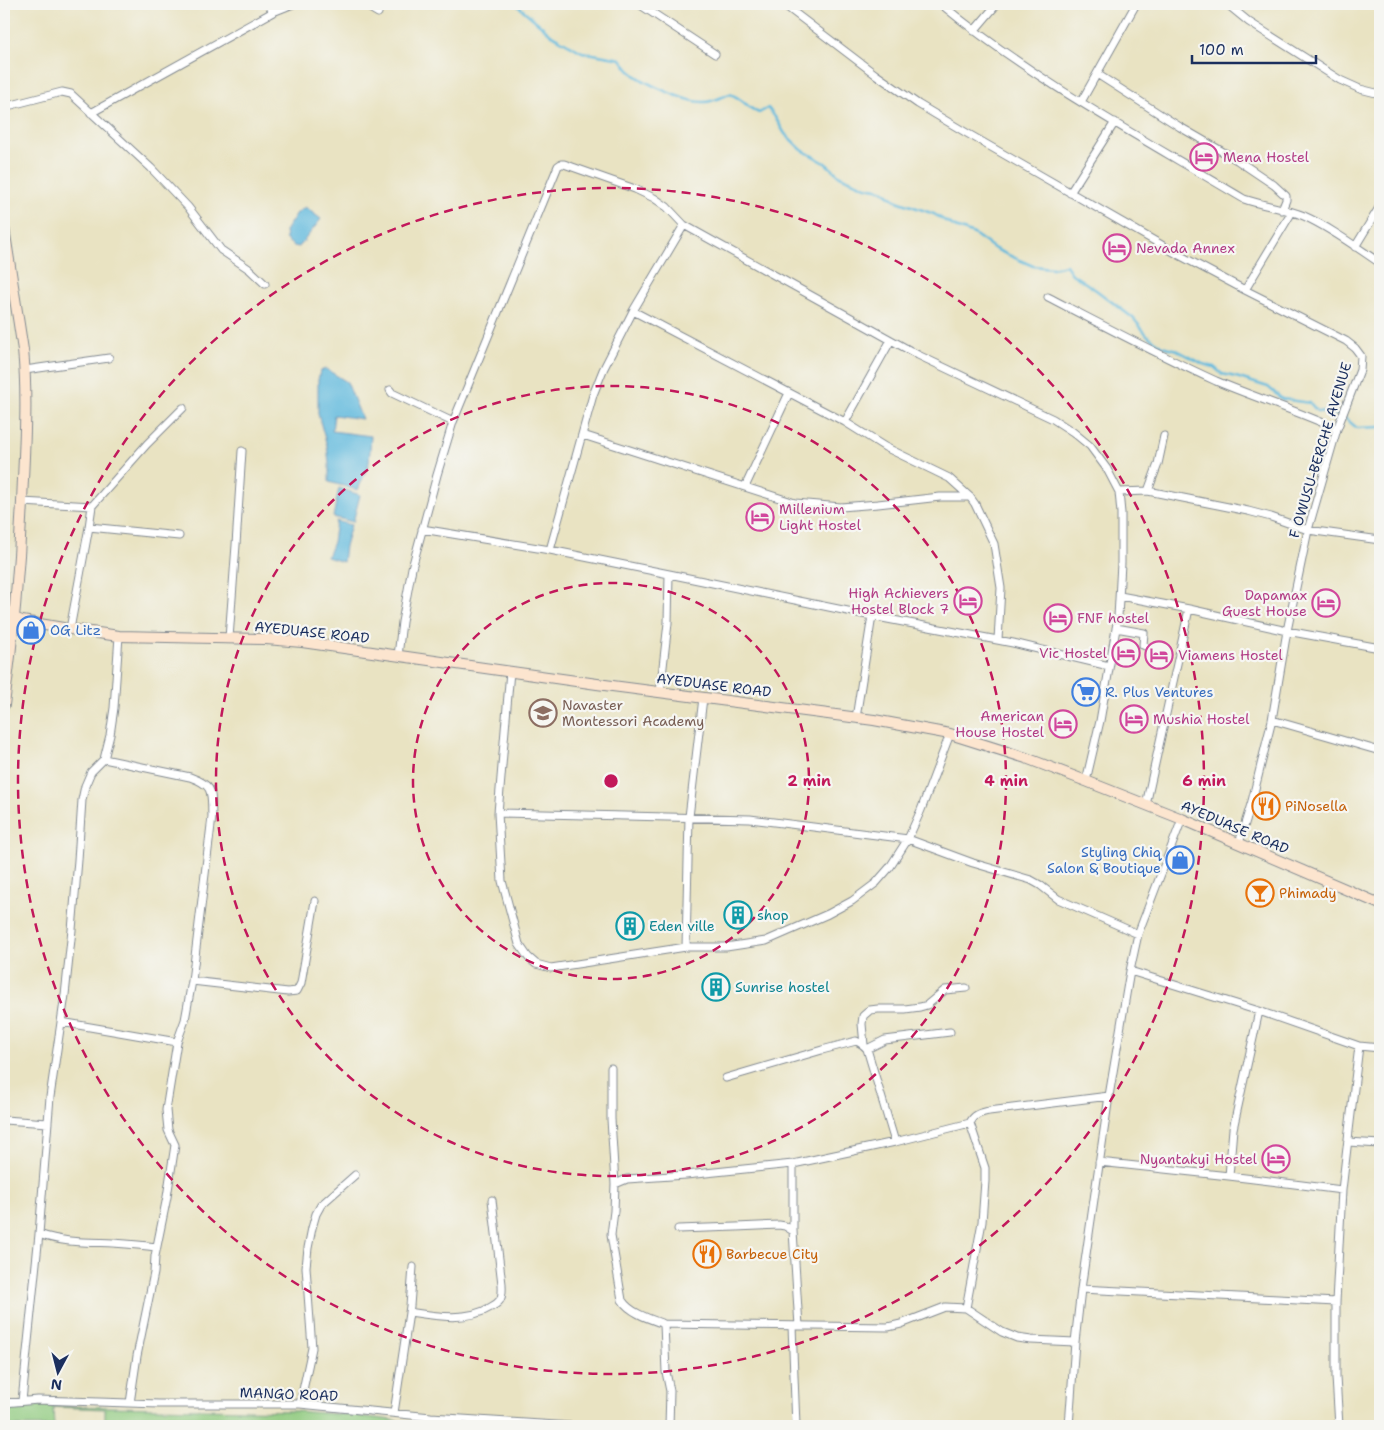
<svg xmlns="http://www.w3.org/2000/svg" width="1384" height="1430" font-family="'Shantell Sans',sans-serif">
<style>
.green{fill:#90ca7f;stroke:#567c6e}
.water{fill:#60b9dd;stroke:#3e749e}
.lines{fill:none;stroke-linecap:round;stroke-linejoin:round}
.stream{stroke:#60b9dd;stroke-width:2.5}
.street-casing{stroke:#828990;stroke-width:9}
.secondary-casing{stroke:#828990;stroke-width:12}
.street{stroke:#fff;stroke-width:7}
.secondary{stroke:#fce5cf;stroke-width:10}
.ring{fill:none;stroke:#c2185b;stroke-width:2.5;stroke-dasharray:9 6}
.labels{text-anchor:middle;stroke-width:4.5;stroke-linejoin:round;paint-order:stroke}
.hotel-label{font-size:14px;fill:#b23c85;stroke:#f6f6f2;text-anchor:start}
.street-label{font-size:14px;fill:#1b2f5e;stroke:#f6f6f2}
.shop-label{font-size:14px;fill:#366cbe;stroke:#f6f6f2;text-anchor:start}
.education-label{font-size:14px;fill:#785e54;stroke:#f6f6f2;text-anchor:start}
.food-label{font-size:14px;fill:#c56008;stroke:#f6f6f2;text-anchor:start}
.culture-label{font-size:14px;fill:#0d838f;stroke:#f6f6f2;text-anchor:start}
.centre{fill:#c2185b;stroke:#f6f6f2;stroke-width:2.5}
.ring-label{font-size:15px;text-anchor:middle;font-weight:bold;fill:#c2185b;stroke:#f6f6f2;stroke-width:4.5;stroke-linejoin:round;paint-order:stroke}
</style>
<rect width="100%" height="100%" fill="#f6f6f2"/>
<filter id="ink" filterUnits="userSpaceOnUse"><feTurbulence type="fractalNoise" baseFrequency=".02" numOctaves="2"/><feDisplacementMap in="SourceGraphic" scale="10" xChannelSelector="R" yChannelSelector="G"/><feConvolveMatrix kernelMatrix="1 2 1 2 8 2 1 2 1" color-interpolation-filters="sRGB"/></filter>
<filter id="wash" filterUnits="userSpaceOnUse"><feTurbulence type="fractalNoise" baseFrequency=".0096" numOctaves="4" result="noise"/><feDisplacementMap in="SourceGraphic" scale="20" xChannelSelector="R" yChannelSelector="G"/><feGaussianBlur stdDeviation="1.12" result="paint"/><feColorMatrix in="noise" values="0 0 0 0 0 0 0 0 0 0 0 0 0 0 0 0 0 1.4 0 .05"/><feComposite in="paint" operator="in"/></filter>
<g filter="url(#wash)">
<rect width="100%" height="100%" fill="#e9e3c2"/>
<!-- green -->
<path class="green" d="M19,1405L294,1411L351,1415L417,1423L481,1426H222L179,1422L177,1426H105V1409L53,1407L54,1426H7C5,1415 6,1407 19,1405Z"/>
<!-- water -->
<path class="water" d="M305,207L321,219L299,247L294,246L286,240L285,231L297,213Z
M326,369L347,382L362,419L334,415L332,431L371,436L369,463L358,490L329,482V463L327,446L318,414V380L320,371Z
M339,488L360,495L353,522L333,517Z
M336,521L351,525L345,546L343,562L327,557L333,542Z"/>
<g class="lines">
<!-- stream -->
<path class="stream" d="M516,4L552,35L582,52L621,59C624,63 627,68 630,71C643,83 687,103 705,102C713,102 723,96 730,94C744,99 747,108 759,113L768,108L775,117L785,134L802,150L825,163L840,176L866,187L882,190L897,201L934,214L955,227L974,234L995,249L1033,266L1052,268L1066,265L1072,274L1096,290L1133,318L1148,336L1162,346L1177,350L1203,364L1214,367L1222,374L1236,377L1268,387L1282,399L1310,403L1317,411L1339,415
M1345,418L1357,428L1380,427"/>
</g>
</g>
<g filter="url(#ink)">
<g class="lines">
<!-- street casing -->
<g class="street-casing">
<path id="street" d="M268,4L273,12
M363,4L378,13
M639,4L715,54
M783,4L875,74L918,104L965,132L1179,255L1245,290L1346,341L1355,348L1361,356L1360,370L1337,429L1308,530L1287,631L1272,720L1252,801L1239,843
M941,4C1033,80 1142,138 1244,199C1264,206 1285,208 1304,216C1331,228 1356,247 1380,263
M1227,4L1249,22L1340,80L1360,89L1380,94
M974,31L997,4
M1097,74L1180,127L1237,160L1274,185L1286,196V200L1282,210
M1081,102L1136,4
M4,107L62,92L71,94L151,168L188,207L221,250L249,269L265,284
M91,113L273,12L293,4
M1070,193L1115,122
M1355,247L1380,206
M1245,290L1292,212
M1048,297C1104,326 1159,355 1216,381C1256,398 1298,411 1337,429
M633,311L845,422L885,447L949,478L970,497L975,504L994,544L1001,588L998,640
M25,370L109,358
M390,390L392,393L453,422
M845,422L891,340
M583,435L795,503L841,507L878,504L940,497H970
M745,487L789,393
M1148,491L1158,464L1164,436
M1119,492L1148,491L1248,511L1271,517L1308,530L1380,540
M22,502L92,506L147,444L183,408
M92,506L89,527L179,536
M422,529L550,550L669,574L872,616L1013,643L1109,666
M550,550L593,395L603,370L633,311L684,225
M1120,596L1189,609L1287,631L1380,648
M1116,628L1144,633L1143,645L1150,648
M70,629L89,527
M229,638L236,545L242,451
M398,656L402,622L412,568L437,475L453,422L558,166L561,164H564L635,189L654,198L667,207L684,225L918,355L1053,419L1073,432L1090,446L1107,469L1119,492L1121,513V563L1118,617L1100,721L1086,781
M510,671L498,813L502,881L519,944L528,957L536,964L551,968L686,947H726L766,941L828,914L852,901L876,883L890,867L908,839L921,810L950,734
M660,693L668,623L669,574
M856,718L872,616
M1272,720L1380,751
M104,759L190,777C215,786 211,792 212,817L192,981L185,1020L177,1042L166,1110L168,1130L175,1145L167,1197L155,1256L154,1273L137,1356L130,1403
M1146,805L1189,609
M498,813L750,819L908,839L973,863L1031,880L1040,885L1058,899L1138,934
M686,947L689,817L703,698
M1130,971L1259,1011L1359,1046L1380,1048
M192,981L288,992L297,991L301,983L315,901
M61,1022L177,1042
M864,1045L862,1024L863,1016L870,1010L878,1009H905L920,1007L927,1005L945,990L966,988
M867,1049L885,1040L950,1032
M611,1068V1119L615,1184L614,1211L611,1235L622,1300C630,1313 650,1319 664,1324L888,1327L901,1324L945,1307L966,1308L1002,1332L1017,1338L1031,1340L1075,1342
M726,1078L822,1050L856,1041C861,1043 864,1045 867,1049L895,1142
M4,1120L48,1123
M1348,1142L1380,1144
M1099,1162L1229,1176L1342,1190
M793,1164V1231L799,1326
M1229,1176L1233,1129L1259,1011
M615,1184L627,1179L686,1175L793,1164L895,1142L970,1123C974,1114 981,1113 989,1111L1109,1096
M678,1229L736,1227L779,1225L785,1226L793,1231
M39,1234C63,1243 88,1242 113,1243C128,1244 142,1245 156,1247
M1081,1289L1336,1302
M966,1308L982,1222L985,1181V1168L970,1123
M409,1312C435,1316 467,1322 491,1307C495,1305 498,1303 500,1300C503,1295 502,1289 502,1284L492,1200
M664,1324L666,1372L670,1391L669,1426
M792,1326L796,1426
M22,1401L39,1234L50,1097L65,995L72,930L78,860L82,800L85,786L91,772L104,759L110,735L114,708L119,636
M4,1403L38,1400L159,1404H300L431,1417L572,1426
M300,1404L312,1348L306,1267L308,1248L312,1228L316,1214L321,1205L355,1175
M394,1413L410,1306L413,1267
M1069,1426L1075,1342L1081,1289L1109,1096L1130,971L1138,934L1182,819
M1339,1426L1336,1377V1302L1342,1190L1359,1046"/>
</g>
<!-- secondary casing -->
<g class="secondary-casing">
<path id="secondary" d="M4,228L23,350C28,400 24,451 22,502C19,570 13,638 4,705
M14,618L22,621L63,628L119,636L266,639L302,642L597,684L874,720L950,734L1026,758L1086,781L1182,819L1380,904"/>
</g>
<!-- street -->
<use href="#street" class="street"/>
<!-- secondary -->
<use href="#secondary" class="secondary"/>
</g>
</g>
<!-- distance rings -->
<g class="ring">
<circle cx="611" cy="781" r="198"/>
<circle cx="611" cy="781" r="395"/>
<circle cx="611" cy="781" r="593"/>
</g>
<!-- icons -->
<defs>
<g id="hotel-ring" transform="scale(1.4375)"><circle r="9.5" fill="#f6f6f2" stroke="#d1479c" stroke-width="1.5"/><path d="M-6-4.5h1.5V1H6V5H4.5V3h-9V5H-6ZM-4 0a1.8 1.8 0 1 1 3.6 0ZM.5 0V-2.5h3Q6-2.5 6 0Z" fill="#d1479c"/></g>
<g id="shop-ring" transform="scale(1.4375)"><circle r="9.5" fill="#f6f6f2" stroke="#3f7fe0" stroke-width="1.5"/><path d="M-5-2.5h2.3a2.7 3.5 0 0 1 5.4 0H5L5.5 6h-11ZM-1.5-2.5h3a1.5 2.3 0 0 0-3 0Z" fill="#3f7fe0"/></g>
<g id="supermarket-ring" transform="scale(1.4375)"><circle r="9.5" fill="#f6f6f2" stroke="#3f7fe0" stroke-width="1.5"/><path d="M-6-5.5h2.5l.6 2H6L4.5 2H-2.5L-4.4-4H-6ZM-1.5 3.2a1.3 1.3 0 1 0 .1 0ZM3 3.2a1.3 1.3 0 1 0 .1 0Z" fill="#3f7fe0"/></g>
<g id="school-ring" transform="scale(1.4375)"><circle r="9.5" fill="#f6f6f2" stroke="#8d6e63" stroke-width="1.5"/><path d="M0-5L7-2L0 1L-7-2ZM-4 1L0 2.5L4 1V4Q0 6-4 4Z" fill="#8d6e63"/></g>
<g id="restaurant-ring" transform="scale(1.4375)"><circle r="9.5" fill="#f6f6f2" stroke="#e8710a" stroke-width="1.5"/><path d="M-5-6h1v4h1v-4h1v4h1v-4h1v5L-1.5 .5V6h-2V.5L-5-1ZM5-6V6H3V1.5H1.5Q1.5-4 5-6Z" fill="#e8710a"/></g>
<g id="bar-ring" transform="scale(1.4375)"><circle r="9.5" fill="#f6f6f2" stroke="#e8710a" stroke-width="1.5"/><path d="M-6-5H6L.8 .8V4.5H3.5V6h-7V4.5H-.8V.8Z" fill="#e8710a"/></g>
<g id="building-ring" transform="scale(1.4375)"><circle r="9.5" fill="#f6f6f2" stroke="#0f9aa8" stroke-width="1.5"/><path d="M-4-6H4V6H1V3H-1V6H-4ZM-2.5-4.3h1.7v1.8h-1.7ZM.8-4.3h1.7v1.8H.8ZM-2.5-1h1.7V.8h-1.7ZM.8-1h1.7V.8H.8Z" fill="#0f9aa8"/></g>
</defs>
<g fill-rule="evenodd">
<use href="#hotel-ring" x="1204" y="157"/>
<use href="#hotel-ring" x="1117" y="248"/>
<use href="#hotel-ring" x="760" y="517"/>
<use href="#hotel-ring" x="968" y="601"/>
<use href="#hotel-ring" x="1326" y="603"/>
<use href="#hotel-ring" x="1058" y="618"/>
<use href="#shop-ring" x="31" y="630"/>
<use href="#hotel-ring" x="1126" y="653"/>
<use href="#hotel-ring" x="1159" y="655"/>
<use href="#supermarket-ring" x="1086" y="692"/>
<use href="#school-ring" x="543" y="713"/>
<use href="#hotel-ring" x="1134" y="719"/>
<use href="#hotel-ring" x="1063" y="724"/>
<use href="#restaurant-ring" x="1266" y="806"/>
<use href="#shop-ring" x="1180" y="860"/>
<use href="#bar-ring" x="1260" y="893"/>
<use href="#building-ring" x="738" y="915"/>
<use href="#building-ring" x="630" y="926"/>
<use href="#building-ring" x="716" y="987"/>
<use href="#hotel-ring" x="1276" y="1159"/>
<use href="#restaurant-ring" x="707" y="1254"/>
</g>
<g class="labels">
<!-- hotel labels -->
<g class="hotel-label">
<text x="1223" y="162">Mena Hostel</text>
<text x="1136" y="253">Nevada Annex</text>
<text x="779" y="514">Millenium<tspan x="779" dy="16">Light Hostel</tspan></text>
<text x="949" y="598" text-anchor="end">High Achievers<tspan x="949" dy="16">Hostel Block 7</tspan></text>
<text x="1307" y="600" text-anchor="end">Dapamax<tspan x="1307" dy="16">Guest House</tspan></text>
<text x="1077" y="623">FNF hostel</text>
<text x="1107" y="658" text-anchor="end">Vic Hostel</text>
<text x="1178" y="660">Viamens Hostel</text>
<text x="1044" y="721" text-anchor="end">American<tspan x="1044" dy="16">House Hostel</tspan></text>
<text x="1153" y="724">Mushia Hostel</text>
<text x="1257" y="1164" text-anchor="end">Nyantakyi Hostel</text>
</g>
<!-- street labels -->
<g class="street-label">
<text transform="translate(1320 450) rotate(-73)" y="5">F OWUSU-BERCHE AVENUE</text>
<text transform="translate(312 632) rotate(6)" y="5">AYEDUASE ROAD</text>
<text transform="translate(714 685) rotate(7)" y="5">AYEDUASE ROAD</text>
<text transform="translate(1235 827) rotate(23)" y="5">AYEDUASE ROAD</text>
<text transform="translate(289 1394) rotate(2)" y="5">MANGO ROAD</text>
</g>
<!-- shop labels -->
<g class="shop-label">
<text x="50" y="635">OG Litz</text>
<text x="1105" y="697">R. Plus Ventures</text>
<text x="1161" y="857" text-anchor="end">Styling Chiq<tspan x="1161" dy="16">Salon &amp; Boutique</tspan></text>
</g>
<!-- education labels -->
<g class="education-label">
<text x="562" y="710">Navaster<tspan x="562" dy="16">Montessori Academy</tspan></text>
</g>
<!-- food labels -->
<g class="food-label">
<text x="1285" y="811">PiNosella</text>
<text x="1279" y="898">Phimady</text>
<text x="726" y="1259">Barbecue City</text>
</g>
<!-- culture labels -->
<g class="culture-label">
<text x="757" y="920">shop</text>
<text x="649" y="931">Eden ville</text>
<text x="735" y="992">Sunrise hostel</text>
</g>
</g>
<circle cx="611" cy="781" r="8" class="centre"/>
<g class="ring-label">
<text x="809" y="786">2 min</text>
<text x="1006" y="786">4 min</text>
<text x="1204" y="786">6 min</text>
</g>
<!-- margin -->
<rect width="1384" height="1430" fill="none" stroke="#f6f6f2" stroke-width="20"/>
<!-- north arrow -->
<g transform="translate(58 1372) rotate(187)" stroke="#f6f6f2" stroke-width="4" paint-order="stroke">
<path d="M0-4L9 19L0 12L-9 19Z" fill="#1b2f5e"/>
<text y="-8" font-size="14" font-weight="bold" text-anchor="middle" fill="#1b2f5e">N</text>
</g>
<!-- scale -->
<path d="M1192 55v8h124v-8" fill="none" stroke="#1b2f5e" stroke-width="2.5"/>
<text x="1199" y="55" font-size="15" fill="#1b2f5e" stroke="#f6f6f2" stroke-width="4" paint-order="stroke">100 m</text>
</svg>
